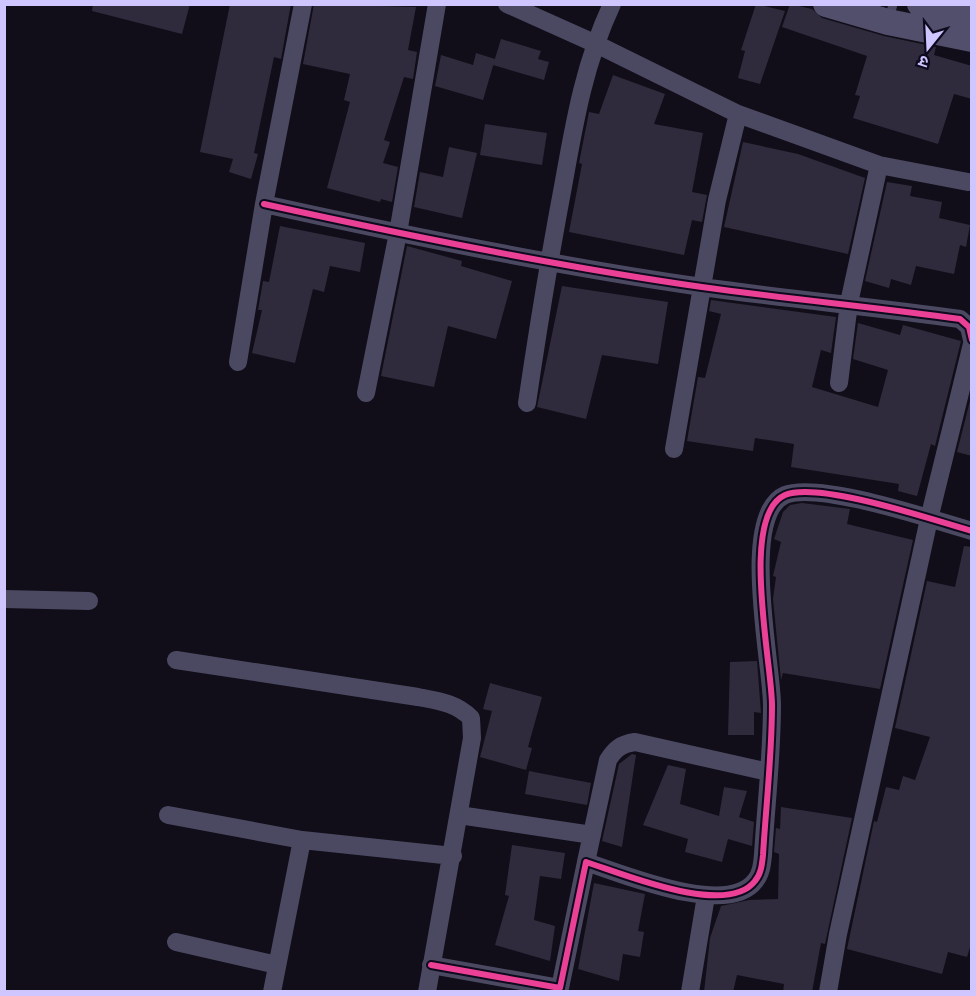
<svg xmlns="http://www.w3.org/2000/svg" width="976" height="996" font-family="'Alegreya Sans','Noto Sans Devanagari',sans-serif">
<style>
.building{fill:#2f2b3c}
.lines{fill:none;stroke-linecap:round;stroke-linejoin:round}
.service{stroke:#4b4962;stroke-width:9}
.minor{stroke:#4b4962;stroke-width:18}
.secondary{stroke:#524f6d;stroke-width:26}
.cycleway-casing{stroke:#0e0a1d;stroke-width:10}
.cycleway{stroke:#ea4096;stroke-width:6}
</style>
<rect width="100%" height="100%" fill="#110e19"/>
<!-- building -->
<path class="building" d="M93,4H190L182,34L92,11Z
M230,4H291L281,59L274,57L254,153L258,154L251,179L229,172L233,159L200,152Z
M314,4L416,7L408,50L417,52L413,79L404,77L384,140L390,142L383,163L398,167L392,202L381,199L380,202L327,188L350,102L344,100L350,74L303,64Z
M756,4L785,11L760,84L738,78L745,51L741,50Z
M790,4L812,9L822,18L884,36L936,47L934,55L972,66V99L954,94L938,144L853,118L860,96L855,95L867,56L782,27Z
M501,39L541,51L538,59L549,62L544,80L493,65Z
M476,53L495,59L483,100L435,86L441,55L473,65Z
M613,75L665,94L654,124L703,133L692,192L707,195L702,222L692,220L684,255L569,232L582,164L579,163L589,112L599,114Z
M485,124L547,133L542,165L480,155Z
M743,142L798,154L865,178L848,254L724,227Z
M449,147L477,153L462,218L414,207L420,172L443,177Z
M887,182L912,186L910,196L942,202L939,218L970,225L966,247L960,245L954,274L916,266L911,285L891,279L889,288L865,281Z
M280,226L365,243L360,272L330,266L324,292L313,289L295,363L252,353L262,310H258L263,281L269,282Z
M407,246L462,261L461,266L512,281L496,339L448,326L434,387L381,376Z
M562,286L668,302L658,364L602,355L586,419L537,407Z
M711,300L836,317L831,353L821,350L812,387L878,407L888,370L853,359L858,323L900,335L903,325L961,341L935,446L931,444L917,496L898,491L899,484L791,467L794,444L755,438L753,451L687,441L698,377L705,378L721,314L709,311Z
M972,393V456L957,452Z
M802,503L850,509L847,524L913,540L880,689L783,673L781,680L773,599L776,577L773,576L781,542L774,539L783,512L790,505Z
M964,546L972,547V941L967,957L948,952L942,974L847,949L874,821L877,822L886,787L899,790L903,776L915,780L930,737L895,728L927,581L955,587Z
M757,661L761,713L754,712V735H728L730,662Z
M490,683L542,697L528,747L532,748L526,770L480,757L492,711L483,709Z
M632,754L636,755L622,847L602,841L619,764Z
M668,765L686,769L680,804L719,816L724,787L747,791L739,817L754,822L752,846L728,839L722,862L685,852L688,839L643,825Z
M529,771L591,783L587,805L525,794Z
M781,807L852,818L825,944L821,943L812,992H783L784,984L737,975L733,992H704L710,938L721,906L749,900L778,899L779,854L774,852L776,828L780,829Z
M512,845L565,853L561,879L540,876L534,920L555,926L550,961L495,945L509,896L505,895Z
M594,883L645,894L638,931L644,932L640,957L623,954L619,981L578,969Z"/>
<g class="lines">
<!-- service -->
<path class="service" d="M889,20L893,4"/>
<!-- minor -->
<path class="minor" d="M507,4L594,43L738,114L879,165
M264,204C409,236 555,266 702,287C788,299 874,307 960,319L969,327L972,340
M238,362L264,204L303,4
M839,383L849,303L879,165L968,182
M366,393L398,233L437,4
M527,403C538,328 550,255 564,181C575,119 585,62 612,4
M674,449L717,200L738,114
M4,599L89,601
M176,660L418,697C439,701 456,703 471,718L472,738L427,992
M168,815L302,840L272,992
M459,815L592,835
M302,840L453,856
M586,862L608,760C615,749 621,744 635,742L768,772
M176,942L277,965
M431,965L560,988L586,862C621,873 727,918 755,881C761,874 762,865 763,855C766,805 772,755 772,705C772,664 739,515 785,495C819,481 933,520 972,531
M690,992L706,896
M828,992L838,934L929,519L972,344"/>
<!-- secondary -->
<path class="secondary" d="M826,4L888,22L972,39
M920,4L972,15"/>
<!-- cycleway casing -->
<g class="cycleway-casing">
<path id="cycleway" d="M264,204C409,236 555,266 702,287C788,299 874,307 960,319L969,327L972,340
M431,965L560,988L586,862C621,873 727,918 755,881C761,874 762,865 763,855C766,805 772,755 772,705C772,664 739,515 785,495C819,481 933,520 972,531"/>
</g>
<!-- cycleway -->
<use href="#cycleway" class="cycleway"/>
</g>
<!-- border -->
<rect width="976" height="996" fill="none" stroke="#cfc6ff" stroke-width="12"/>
<!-- north arrow -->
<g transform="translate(928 48) rotate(198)" stroke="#0e0a1d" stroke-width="4.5" paint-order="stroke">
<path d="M0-4.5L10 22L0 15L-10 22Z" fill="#cfc6ff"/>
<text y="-9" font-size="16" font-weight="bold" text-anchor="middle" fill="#cfc6ff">उ</text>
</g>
</svg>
